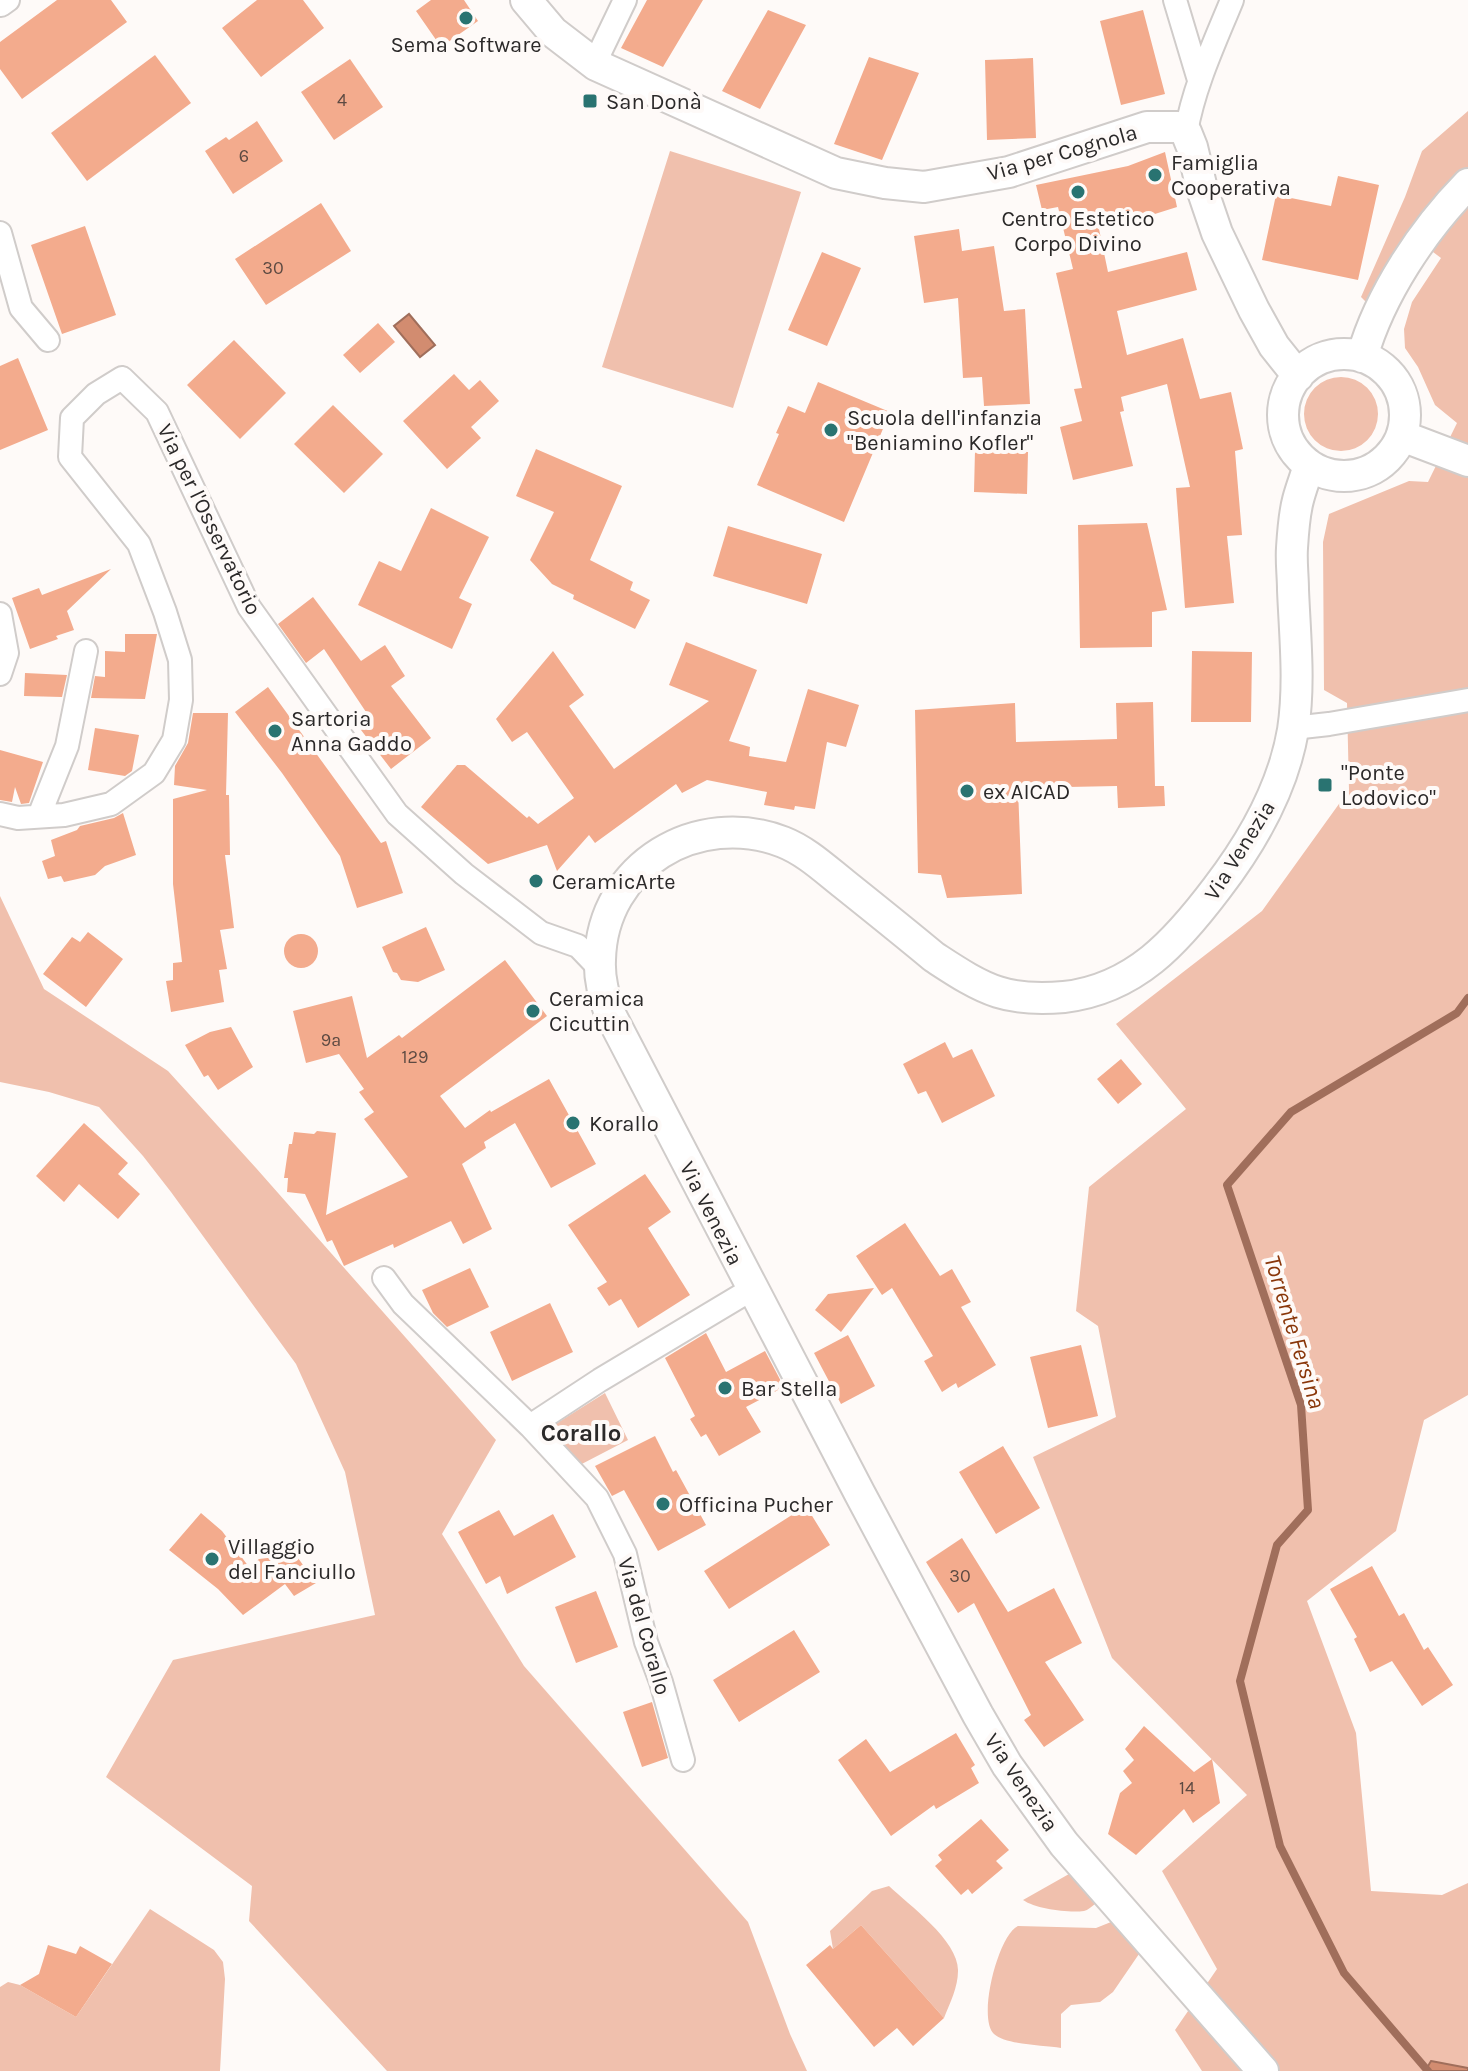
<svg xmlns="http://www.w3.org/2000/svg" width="1468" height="2071" font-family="Karla,sans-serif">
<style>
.green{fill:#f0c0ad}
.water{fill:#d28c70;stroke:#a06e5b;stroke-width:2}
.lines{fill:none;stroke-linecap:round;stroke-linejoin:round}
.stream{stroke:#a06e5b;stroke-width:8}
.building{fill:#f3ab8d}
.street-casing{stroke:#d0ccca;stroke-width:26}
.secondary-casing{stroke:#d0ccca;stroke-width:34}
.street{stroke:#fff;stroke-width:22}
.secondary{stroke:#fff;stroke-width:30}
.poi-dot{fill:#297371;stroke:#fefaf8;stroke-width:3}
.labels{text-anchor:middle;stroke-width:8;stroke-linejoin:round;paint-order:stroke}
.number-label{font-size:18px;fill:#5d4a42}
.poi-label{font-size:22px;fill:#2b2929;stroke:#fefaf8;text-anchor:start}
.street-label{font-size:22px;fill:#2b2929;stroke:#fefaf8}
.water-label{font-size:24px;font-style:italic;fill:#893609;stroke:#fefaf8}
.neighbourhood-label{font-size:24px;font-weight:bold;fill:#2b2929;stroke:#fefaf8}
</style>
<rect width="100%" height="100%" fill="#fefaf8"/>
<!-- green -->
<path class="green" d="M1468,111V1395L1424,1420L1396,1531L1307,1601L1356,1733L1371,1891L1442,1895L1468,1883V2068L1431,2061L1425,2071H1202L1175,2030L1217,1969L1162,1871L1247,1795L1112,1658L1033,1457L1116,1417L1098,1326L1076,1311L1089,1187L1186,1109L1116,1024L1262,911L1349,790L1347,703L1324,690L1323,542L1329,514L1409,481L1428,482L1457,423L1435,405L1418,367L1405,348L1404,329L1412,302L1441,258L1421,243L1369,305L1361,297L1405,197L1422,151Z
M670,151L801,192L733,408L602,367Z
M1304 414a37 37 0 1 1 74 0a37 37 0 1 1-74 0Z
M0,896L44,989L168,1071L256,1168L496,1440L442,1534L524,1666L748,1922L790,2034L807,2071H387L249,1921L252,1886L106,1777L173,1660L375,1615L345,1472L296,1364L171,1192L143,1156L99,1107L49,1092L0,1082Z
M605,1393L628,1440L576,1467L546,1430Z
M1069,1874L1095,1904C1091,1907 1088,1910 1084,1911C1068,1913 1036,1909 1023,1900Z
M889,1886C909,1905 959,1941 958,1971C958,1987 950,2003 944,2018L861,1925L833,1949L830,1931L872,1891Z
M150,1909L214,1950L223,1962L225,1979L220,2071H0V1987L8,1982L20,1985L76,2017Z
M1111,1922L1139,1954L1113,1992L1100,2002L1071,2005L1061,2014V2048C1044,2045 1006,2045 994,2034C977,2019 998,1935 1018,1926L1096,1928Z"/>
<!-- water -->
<path class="water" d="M409,314L435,345L420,357L394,326Z
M1431,2061L1468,2068V2071H1425Z"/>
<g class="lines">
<!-- stream -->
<path class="stream" d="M1428,2071L1344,1973L1280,1846L1240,1681L1277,1545L1308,1510L1301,1405L1227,1185L1291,1112L1457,1013L1468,998"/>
</g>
<!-- building -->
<path class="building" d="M57,0H111L127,22L22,99L0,69V42Z
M257,0H303L324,28L261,77L222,28Z
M431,0H464L478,21L441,47L416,11Z
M647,0H703L663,67L621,48Z
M768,10L806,25L760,109L722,91Z
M1143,10L1165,94L1121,105L1100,21Z
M155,55L191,103L87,181L51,133Z
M869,57L919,73L882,160L834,144Z
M1033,58L1036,138L987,140L985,60Z
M350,59L383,107L334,140L301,92Z
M257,121L283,161L233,194L205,151L226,137L229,140Z
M1165,152L1177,207L1120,225L1099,229L1108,272L1187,252L1197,290L1117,311L1127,355L1183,338L1200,399L1231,392L1243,449L1235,451L1242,535L1227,536L1234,603L1185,608L1176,488L1190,487L1167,384L1121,397L1124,411L1120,412L1133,466L1073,480L1060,427L1082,421L1074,389L1082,388L1056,273L1073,269L1058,207L1042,210L1036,185L1128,166Z
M1338,176L1379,185L1358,280L1262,260L1276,195L1331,206Z
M321,203L351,251L266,305L235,259Z
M85,226L116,315L62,334L31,245Z
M959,229L962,251L994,246L1004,311L1025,309L1030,404L984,406L982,377L963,378L958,298L924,303L914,236Z
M822,252L861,268L827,346L788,330Z
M378,323L395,342L360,373L343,355Z
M234,340L286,393L240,439L187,385Z
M18,358L48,430L0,450V366Z
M454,374L469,390L480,380L499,401L471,427L481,438L447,469L403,421Z
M818,382L890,412L844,522L757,485L779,434L776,433L788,406L805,413Z
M333,405L383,454L344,493L294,444Z
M536,449L622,486L590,560L633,582L630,590L650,600L635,629L573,599L574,595L552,584L530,560L554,512L516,496Z
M975,450L1028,452L1027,494L974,492Z
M431,508L489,537L459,598L472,604L452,649L358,605L379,561L401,571Z
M1147,523L1167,610L1152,612V647L1080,648L1078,525Z
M728,526L822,554L807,604L713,576Z
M111,569L67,611L74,630L56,636L58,639L30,649L12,598L39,588L42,595Z
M313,597L361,661L385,645L405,676L391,686L431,738L391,769L361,730L372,721L324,649L306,663L278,624Z
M125,634H157L145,699L91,698L95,676L105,677V651L125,652Z
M686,642L757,670L729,741L750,747L749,756L786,762L808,689L859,705L846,747L827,742L815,809L795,806L794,810L764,805L767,792L707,780L682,793L676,784L595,843L589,835L557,871L547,845L488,864L421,807L457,765H465L527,818L529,816L538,824L574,798L527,732L512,742L496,719L553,651L584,695L569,706L614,769L709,701L669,685Z
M1192,651L1252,652L1251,722H1191Z
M25,673L67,675L62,697L24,696Z
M268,687L381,843L386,841L403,893L357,908L340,856L282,773L235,712Z
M1153,702L1155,786H1164L1165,806L1118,808L1117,786L1018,788L1022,894L947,898L941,875L918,873L915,710L1015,703L1016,742L1117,739L1116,703Z
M193,713H228L226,795H229L230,855H225L234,928L220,930L227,969L219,970L224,1002L171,1012L166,981L173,980V963L182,962L173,884V799L207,790L174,785L175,766L188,743Z
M95,728L139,735L132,771L125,776L88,770Z
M0,750L43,762L29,803L21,804L15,787L12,802L0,800Z
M123,813L136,855L105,866L95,875L64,882L61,876L48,879L42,861L55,856L51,840L77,830L80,826L114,818Z
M426,927L445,970L418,982L401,980L397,973L393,972L382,947Z
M88,932L123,959L86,1007L43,974L72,937L80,942Z
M284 951a17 17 0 1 1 34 0a17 17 0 1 1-34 0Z
M505,960L547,1016L440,1096L465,1128L490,1110L491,1112L549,1079L596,1164L551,1188L515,1123L484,1142L486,1148L462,1164L492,1229L463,1244L451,1221L394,1248L393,1244L344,1266L332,1240L327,1242L305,1194L287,1192L288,1178H284L289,1144H292L294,1132L314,1134L317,1131L336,1133L326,1215L408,1177L364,1119L374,1112L359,1092L364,1089L339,1054L306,1063L293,1011L352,996L367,1058L399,1035L402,1038Z
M231,1027L253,1067L218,1090L208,1075L204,1077L185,1045L210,1032Z
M945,1042L953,1058L972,1049L995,1096L942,1123L926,1091L918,1094L903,1064Z
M1121,1059L1142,1084L1118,1104L1097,1079Z
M84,1123L128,1163L118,1174L140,1194L118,1219L79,1184L64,1202L36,1176Z
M645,1174L671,1212L648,1228L690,1295L638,1328L621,1299L609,1306L597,1288L607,1282L568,1225Z
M905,1223L940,1276L952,1269L971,1302L961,1307L996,1365L958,1388L956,1383L942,1392L924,1361L933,1356L892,1288L882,1295L856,1256Z
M470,1268L489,1307L447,1327L433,1313L422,1290Z
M874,1288L841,1332L815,1310L828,1294Z
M550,1303L573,1352L512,1381L490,1332Z
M706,1333L726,1372L765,1351L784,1387L746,1407L761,1432L719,1456L706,1434L701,1437L690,1419L695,1416L665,1358Z
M848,1335L875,1386L841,1404L814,1353Z
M1081,1345L1098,1416L1048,1428L1030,1357Z
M655,1436L673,1472L676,1470L706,1525L658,1551L624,1490L612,1496L595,1466Z
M1003,1446L1040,1508L996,1534L959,1472Z
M806,1506L830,1545L729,1609L704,1571Z
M499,1510L514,1536L553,1514L576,1557L507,1594L500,1576L486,1584L458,1532Z
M201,1513L222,1531L249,1567L259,1559L293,1555L298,1558L316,1583L294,1596L285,1584L243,1615L218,1589L169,1550Z
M962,1538L1008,1612L1054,1588L1082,1643L1045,1662L1084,1720L1044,1747L1024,1720L1031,1715L974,1603L958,1613L926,1562Z
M1372,1566L1399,1616L1404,1613L1424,1650L1428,1647L1453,1685L1422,1706L1392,1661L1370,1672L1354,1639L1357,1637L1330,1589Z
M596,1591L618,1647L576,1663L555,1607Z
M794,1630L820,1672L739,1722L713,1680Z
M652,1702L668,1758L642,1767L623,1712Z
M1144,1726L1194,1772L1212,1759L1220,1803L1193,1823L1184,1809L1136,1855L1108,1834L1120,1793L1132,1783L1123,1771L1134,1760L1125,1749Z
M956,1733L975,1765L971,1768L979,1783L936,1809L934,1805L891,1836L838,1760L866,1739L890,1772Z
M981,1819L1009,1850L996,1861L1003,1868L972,1894L968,1889L961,1895L935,1866L942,1860L938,1855Z
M861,1925L944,2018L913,2046L897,2028L874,2047L806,1965L830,1945L833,1949Z
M48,1945L76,1954L80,1946L112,1964L76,2017L20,1985L39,1974Z"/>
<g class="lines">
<!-- street casing -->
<g class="street-casing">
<path id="street" d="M1175,0L1199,80
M1,5L8,0
M596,65L601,50L625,0
M1186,132C1194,86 1214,44 1232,0
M0,233L21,308L48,340
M0,614L7,653L0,674
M1293,728L1329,724L1468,700
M0,814L18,818L64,815L111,804L154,773L174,740L181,700L180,660L165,612L139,544L70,457L72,418L96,394L122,378L157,412L249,607L397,814L464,874L541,933L578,946L600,969
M39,816L67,746L86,651
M384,1278L403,1304L530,1426L597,1498L625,1554L646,1642L661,1682L683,1760
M530,1426L600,1380L752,1289"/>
</g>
<!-- secondary casing -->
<g class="secondary-casing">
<path id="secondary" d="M526,0L553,32L596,65L836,173L885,183L924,187L1009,172L1147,127H1178L1186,132L1192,147L1202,189L1217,233L1254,310L1274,346L1298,376
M1283 415a61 61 0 1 1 122 0a61 61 0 1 1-122 0Z
M1362,357C1380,294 1423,230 1468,184
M1402,436L1468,461
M1263,2071L1064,1844L1007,1765L978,1715L860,1494L610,1014C604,996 599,979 600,960C602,865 698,809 783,842C806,851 825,869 844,884C874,908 904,932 934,957C954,970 976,985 998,992C1020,999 1042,999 1064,997C1135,989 1177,941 1217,888C1253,841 1283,789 1293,730C1300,684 1295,637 1293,590C1293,576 1291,562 1292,548C1293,532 1294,515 1298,500C1301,488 1306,476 1309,465"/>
</g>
<!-- street -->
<use href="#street" class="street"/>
<!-- secondary -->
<use href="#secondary" class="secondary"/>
</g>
<!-- markers -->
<g class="poi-dot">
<circle cx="466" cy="18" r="8"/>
<rect x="582" y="93" width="16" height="16" rx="4"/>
<circle cx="1155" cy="175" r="8"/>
<circle cx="1078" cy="192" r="8"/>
<circle cx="831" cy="430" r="8"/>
<circle cx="275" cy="731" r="8"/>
<rect x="1317" y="777" width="16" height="16" rx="4"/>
<circle cx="967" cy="791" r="8"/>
<circle cx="536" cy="881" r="8"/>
<circle cx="533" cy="1011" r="8"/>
<circle cx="573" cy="1123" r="8"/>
<circle cx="725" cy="1388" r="8"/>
<circle cx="663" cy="1504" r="8"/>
<circle cx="212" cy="1559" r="8"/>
</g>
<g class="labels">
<!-- number labels -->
<g class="number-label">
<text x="342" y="106">4</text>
<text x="244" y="162">6</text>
<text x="273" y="274">30</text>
<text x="331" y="1046">9a</text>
<text x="415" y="1063">129</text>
<text x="960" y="1582">30</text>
<text x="1187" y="1794">14</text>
</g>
<!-- poi labels -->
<g class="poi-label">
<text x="466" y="52" text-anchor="middle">Sema Software</text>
<text x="606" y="109">San Donà</text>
<text x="1171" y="170">Famiglia<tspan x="1171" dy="25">Cooperativa</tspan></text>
<text x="1078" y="226" text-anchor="middle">Centro Estetico<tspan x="1078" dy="25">Corpo Divino</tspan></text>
<text x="847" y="425">Scuola dell'infanzia<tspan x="847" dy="25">"Beniamino Kofler"</tspan></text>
<text x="291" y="726">Sartoria<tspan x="291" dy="25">Anna Gaddo</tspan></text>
<text x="1341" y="780">"Ponte<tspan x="1341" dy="25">Lodovico"</tspan></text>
<text x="983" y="799">ex AICAD</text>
<text x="552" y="889">CeramicArte</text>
<text x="549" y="1006">Ceramica<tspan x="549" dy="25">Cicuttin</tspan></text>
<text x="589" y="1131">Korallo</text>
<text x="741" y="1396">Bar Stella</text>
<text x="679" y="1512">Officina Pucher</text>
<text x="228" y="1554">Villaggio<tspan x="228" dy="25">del Fanciullo</tspan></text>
</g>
<!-- street labels -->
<g class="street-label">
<text transform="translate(1062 152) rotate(-16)" y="8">Via per Cognola</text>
<text transform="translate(210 519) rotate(64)" y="8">Via per l'Osservatorio</text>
<text transform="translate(1239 850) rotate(-58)" y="8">Via Venezia</text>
<text transform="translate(712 1213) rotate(63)" y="8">Via Venezia</text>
<text transform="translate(645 1626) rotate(74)" y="8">Via del Corallo</text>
<text transform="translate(1022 1782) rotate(56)" y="8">Via Venezia</text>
</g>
<!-- water labels -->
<g class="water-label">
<text transform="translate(1295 1332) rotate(73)" y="8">Torrente Fersina</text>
</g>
<!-- neighbourhood labels -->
<g class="neighbourhood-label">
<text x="581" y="1441">Corallo</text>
</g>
</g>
</svg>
